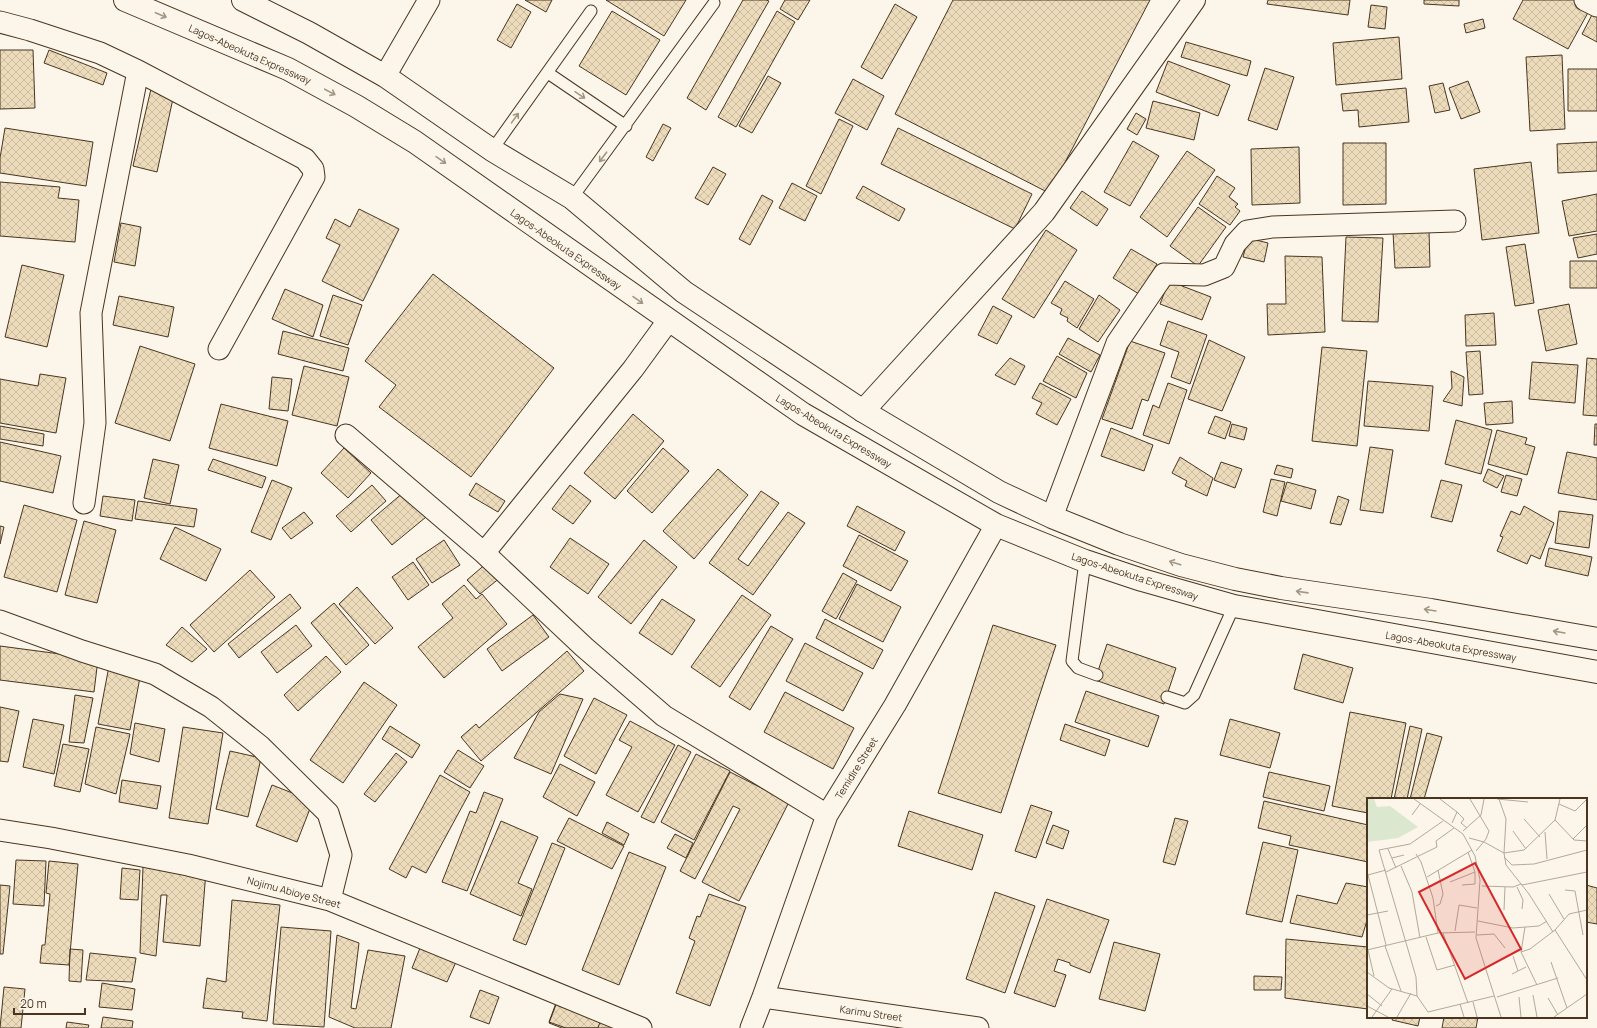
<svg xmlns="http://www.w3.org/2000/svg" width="1597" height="1028" font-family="Manrope,sans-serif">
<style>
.building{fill:url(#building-cross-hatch);stroke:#4a3520}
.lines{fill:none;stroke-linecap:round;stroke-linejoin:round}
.lane-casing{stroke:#4a3520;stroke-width:13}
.street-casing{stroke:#4a3520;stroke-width:23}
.secondary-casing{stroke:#4a3520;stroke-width:24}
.highway-casing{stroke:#4a3520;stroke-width:24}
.lane{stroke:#fbf6e9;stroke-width:11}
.street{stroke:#fbf6e9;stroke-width:21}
.secondary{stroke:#fbf6e9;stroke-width:22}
.highway{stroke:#fbf6e9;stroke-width:22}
.oneway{stroke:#a29684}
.labels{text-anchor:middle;stroke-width:3;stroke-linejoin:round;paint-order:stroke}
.street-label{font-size:10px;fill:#4a3520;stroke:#fbf6e9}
.inset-road{fill:none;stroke:#b4a999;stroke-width:1}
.view{fill:#d62828;fill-opacity:0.15;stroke:#d62828;stroke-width:2}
.inset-edge{fill:none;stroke:#4a3520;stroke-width:2}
</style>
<defs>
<pattern id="building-cross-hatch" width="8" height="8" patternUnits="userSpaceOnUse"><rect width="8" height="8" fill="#ecdcbc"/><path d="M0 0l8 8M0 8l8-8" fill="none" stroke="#ccbda1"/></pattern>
</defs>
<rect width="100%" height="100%" fill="#fbf6e9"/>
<!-- building -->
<path class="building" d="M525,0H552L546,12Z
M606,0H686L664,36Z
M743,0H766L769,1L706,110L687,98Z
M785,0H810L798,20L780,9Z
M953,0H1150L1049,193L895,114Z
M1268,0H1350L1348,15L1267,4Z
M1424,0H1459V6L1424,4Z
M1523,0H1574L1590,9L1568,49L1513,19Z
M517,4L531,12L511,48L497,40Z
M895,4L917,17L882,79L861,67Z
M1371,5L1387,7L1385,29L1368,27Z
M1595,9L1597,10V42L1582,34Z
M612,11L660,40L626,95L579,66Z
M777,11L795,22L736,127L718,117Z
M1483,19L1485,28L1466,33L1464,24Z
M1399,37L1402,79L1336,85L1333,43Z
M1186,42L1251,61L1247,76L1181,57Z
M0,50H33L35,108L0,109Z
M49,50L107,73L103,85L44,63Z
M1562,55L1565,129L1530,131L1526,57Z
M1168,61L1230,85L1218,116L1156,92Z
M1265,68L1294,77L1277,130L1248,120Z
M1568,69H1597V111H1568Z
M768,76L781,83L752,133L739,126Z
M853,79L884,96L867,130L835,113Z
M1468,81L1480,112L1461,119L1449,88Z
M1443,83L1450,110L1435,113L1429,86Z
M1406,88L1409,122L1359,127L1358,110L1343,111L1341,94Z
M151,89L174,94L157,172L133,166Z
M1153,101L1200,113L1194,140L1146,128Z
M1136,113L1146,119L1137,135L1127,129Z
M839,119L853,126L821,194L806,186Z
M663,124L671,128L653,161L646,157Z
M5,128L93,142L86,186L0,173V158Z
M898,128L1032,194L1015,229L881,164Z
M1133,141L1159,156L1130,206L1104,192Z
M1597,142V171L1558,173L1557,144Z
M1343,143H1386V204L1343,205Z
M1299,147L1300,203L1252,205L1251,149Z
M1187,151L1215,170L1167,237L1140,217Z
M1531,162L1539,233L1482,240L1474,169Z
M713,167L726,174L708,205L695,198Z
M1217,176L1235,188L1229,197L1238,204L1235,207L1240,211L1230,225L1199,204Z
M0,182L60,187L58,198L79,200L75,242L0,236Z
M792,183L817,196L805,221L779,208Z
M863,186L905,209L899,221L856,198Z
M1082,191L1108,209L1097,226L1070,208Z
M1597,194V231L1569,236L1562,201Z
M762,195L773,201L750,245L739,239Z
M1198,207L1226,227L1198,266L1170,246Z
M359,209L399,229L363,301L322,281L340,245L326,238L335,219L350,227Z
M121,223L141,227L135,266L114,262Z
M1046,230L1077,250L1034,318L1002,299Z
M1429,230L1430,267L1395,268L1393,232Z
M1597,234V254L1578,258L1573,238Z
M1346,237L1383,238L1378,322L1342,321Z
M1248,238L1268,243L1264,262L1243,257Z
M1525,244L1534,303L1515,306L1506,247Z
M1131,249L1157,264L1139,294L1113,278Z
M1285,256L1322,257L1325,332L1268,335L1267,304H1286Z
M1570,261H1597V288H1570Z
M22,265L64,275L47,347L5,337Z
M433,274L554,368L471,477L379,407L396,385L365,361Z
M1065,281L1094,299L1077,328L1067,321L1068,318L1060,314L1062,309L1051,303Z
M1169,281L1211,297L1202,320L1160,304Z
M285,289L323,305L313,337L272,319Z
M333,295L362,305L348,345L320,336Z
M1099,295L1120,310L1098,342L1079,329Z
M119,296L174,307L168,337L113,325Z
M1569,304L1577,344L1546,351L1538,310Z
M993,306L1012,316L997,344L978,335Z
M1494,313L1496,345L1466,346L1465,315Z
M1168,321L1207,335L1190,384L1171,377L1179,352L1160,345Z
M283,331L349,348L343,371L278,354Z
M1068,338L1100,355L1091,372L1059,354Z
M1209,340L1245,357L1222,411L1188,399Z
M1130,341L1165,353L1148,401L1142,399L1132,429L1102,419Z
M140,346L195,364L170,441L115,423Z
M1322,347L1367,351L1357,446L1312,441Z
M1480,351L1483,394L1469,395L1466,352Z
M1057,356L1087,373L1076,398L1043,381Z
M1010,358L1025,366L1015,385L995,375Z
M1587,358L1597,359V416L1583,415Z
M1532,362L1578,365L1575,403L1529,399Z
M304,366L349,377L337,426L292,415Z
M1451,371L1464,377L1462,406L1443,401L1452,388Z
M40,374L66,378L56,433L0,423V379L38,386Z
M272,377L292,379L288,411L269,409Z
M1368,381L1433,386L1429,431L1364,426Z
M1040,383L1071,399L1057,425L1036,414L1042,403L1032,398Z
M1168,383L1187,390L1169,444L1143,435L1153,405L1159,408Z
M1512,401L1513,423L1486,425L1484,403Z
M221,404L288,421L277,466L209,448Z
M633,414L664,441L615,499L584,473Z
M1215,416L1231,422L1225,439L1208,433Z
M1456,420L1492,430L1481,474L1445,464Z
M1232,424L1247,428L1244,440L1229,436Z
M1595,424H1597V445H1594Z
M0,426L44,434L43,446L0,439Z
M1111,428L1153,445L1144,471L1101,456Z
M1497,430L1527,438L1525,444L1535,447L1527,475L1488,464Z
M0,442L61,456L53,493L0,481Z
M1370,447L1393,450L1383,513L1360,510Z
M344,448L371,473L348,498L321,473Z
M663,448L689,471L652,513L627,491Z
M1567,452L1597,458V500L1558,493Z
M1180,457L1213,478L1207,496L1185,486L1187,481L1172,473Z
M153,459L179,465L170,504L144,498Z
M213,459L266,477L262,488L208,470Z
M1221,462L1242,469L1235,488L1214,480Z
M1277,465L1293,469L1291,478L1274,474Z
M718,469L748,495L694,559L663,531Z
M1488,469L1504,476L1497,488L1483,481Z
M1506,475L1522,479L1517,496L1501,492Z
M1271,479L1285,482L1277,516L1263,512Z
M272,480L292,488L271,540L251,532Z
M1441,480L1462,485L1452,522L1431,517Z
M1287,482L1316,490L1311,509L1281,501Z
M476,483L505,501L498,512L469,495Z
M372,485L386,501L351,532L336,516Z
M570,485L591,501L573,524L552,509Z
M761,491L779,503L738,559L748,566L788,512L805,523L753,595L709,563Z
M404,492L426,517L392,545L371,520Z
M103,496L135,500L132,521L100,516Z
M1338,496L1349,500L1341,525L1330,523Z
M138,501L197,509L194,527L135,519Z
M24,505L77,520L57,592L4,577Z
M857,506L905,532L895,551L847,526Z
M1524,506L1554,523L1540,559L1531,555L1527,564L1497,551L1503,537L1500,536L1511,511L1520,515Z
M1559,511L1593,515L1589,548L1555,543Z
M304,512L313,523L291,539L282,528Z
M84,521L116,530L97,603L65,595Z
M0,526L4,527L0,544Z
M175,527L221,549L206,581L160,559Z
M859,535L908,561L891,591L843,566Z
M570,538L609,564L588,594L550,567Z
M444,540L460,565L432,583L416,559Z
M644,540L677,567L631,624L598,597Z
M1549,548L1592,557L1588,576L1545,566Z
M413,562L429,585L408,600L392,577Z
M488,562L501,577L480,594L467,580Z
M250,570L275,597L214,652L190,625Z
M843,573L857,581L836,619L822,611Z
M857,584L901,607L883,642L839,619Z
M464,585L476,599L482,594L507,624L444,678L418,647L453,618L442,604Z
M357,587L393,628L375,644L339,604Z
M290,594L301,608L239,658L228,644Z
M742,595L771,615L720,687L691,667Z
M662,599L695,620L672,655L639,633Z
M334,603L369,645L346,665L311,623Z
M533,615L549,637L502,671L487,649Z
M825,619L883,650L873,669L816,638Z
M296,625L312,646L277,673L261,652Z
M993,625L1056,645L1001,813L938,793Z
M771,626L793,639L750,710L729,697Z
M182,627L207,649L192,662L166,645Z
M805,643L863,673L843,711L786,681Z
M1107,644L1176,668L1164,704L1095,680Z
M0,646L98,659L94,692L0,680Z
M567,651L584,671L481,761L461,737L476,724L479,728Z
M1303,654L1353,668L1343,703L1294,689Z
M326,656L341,672L298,711L284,695Z
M109,666L141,672L130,730L98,724Z
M364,682L397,705L343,783L310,760Z
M1086,691L1159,716L1148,747L1075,722Z
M785,692L854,728L833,769L764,732Z
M560,694L583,699L551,774L514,758L539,712Z
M75,695L93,698L84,743L69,742Z
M594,698L627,715L596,774L564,756Z
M0,707L19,711L8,762L0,761Z
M1350,712L1406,723L1391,799H1368V813L1332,806Z
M33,719L64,725L54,774L23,767Z
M1230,719L1280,733L1270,768L1220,755Z
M630,721L675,745L638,812L606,795L632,747L619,740Z
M135,723L165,729L159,762L130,754Z
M1065,724L1110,740L1105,756L1060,740Z
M390,726L420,745L412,758L382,739Z
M1410,726L1422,729L1407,799H1394Z
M96,727L130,734L116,794L85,784Z
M183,727L223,733L208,824L169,818Z
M1427,733L1442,737L1424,799H1410Z
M63,744L89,749L80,792L54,786Z
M678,745L691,752L654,823L641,817Z
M458,750L484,766L470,788L444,772Z
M230,751L261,758L248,817L216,809Z
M396,753L407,762L375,802L364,794Z
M696,754L730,771L694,840L661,822Z
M560,764L595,782L577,816L543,797Z
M730,772L789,802L739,901L702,882L740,809L733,806L695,879L680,871Z
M1269,772L1330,786L1324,811L1263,797Z
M440,775L470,792L426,873L412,866L406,878L389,869Z
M122,780L161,786L157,809L119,802Z
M272,785L313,801L297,842L256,826Z
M484,792L503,799L467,891L442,882L470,811L476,813Z
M1264,801L1368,825V862L1289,845L1291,836L1258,828Z
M1031,805L1052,812L1036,858L1015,851Z
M909,811L983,835L972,870L898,846Z
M569,818L624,846L612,869L557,841Z
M1175,818L1188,821L1175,865L1163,862Z
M501,821L538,837L518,883L532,889L521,916L470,894Z
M607,822L629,834L624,845L602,833Z
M1053,825L1069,831L1063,849L1046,843Z
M675,834L693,843L686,858L667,848Z
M1263,842L1298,850L1282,922L1246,914Z
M552,843L565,848L526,945L513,940Z
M629,852L666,867L619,985L582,970Z
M16,860L46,861L44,906L13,904Z
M49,861L78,864L69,965L40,963L42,945H45L50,894L46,893Z
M143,866L206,871L200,946L163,942L167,895H161L156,956L140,953Z
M122,868L140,870L138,900L120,899Z
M1346,883L1368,887V917L1362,937L1290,923L1297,895L1337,904Z
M0,885L10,886L3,954H0Z
M1586,885L1597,888V924L1586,922Z
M995,892L1035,906L1005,993L966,979Z
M709,894L746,907L710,1006L676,993L695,941L689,938L697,916L700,917Z
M1047,899L1109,920L1090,973L1070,965V963L1058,959L1054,971L1066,975L1055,1007L1014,993Z
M232,900L280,905L267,1021L242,1018L243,1012L203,1008L207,978L226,982Z
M281,927L331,931L324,1027L273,1024Z
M337,935L359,943L351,1008L356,1009L368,950L405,956L391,1028H355L329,1017Z
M1286,939L1368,947V1009L1285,998Z
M1114,942L1160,954L1145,1011L1099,999Z
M420,948L456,962L447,982L412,968Z
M70,949L83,950L81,982L69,981Z
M90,953L136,958L132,982L86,980Z
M1254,976L1282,977L1281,990H1254Z
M102,983L135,989L132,1010L99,1007Z
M4,987L25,989L21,1028H0Z
M480,990L499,997L489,1024L470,1017Z
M557,1002L618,1028H562L549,1023Z
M556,1003L601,1019L598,1028H566L549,1022Z
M103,1017L133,1021L132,1028H101Z
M1393,1017H1420L1418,1026L1392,1020Z
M1444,1017H1478L1476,1028H1442Z
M67,1022L89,1025L88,1028H66Z"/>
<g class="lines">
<!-- lane casing -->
<g class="lane-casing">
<path id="lane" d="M548,73L626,126
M492,150L591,11
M572,198L714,3
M1085,561L1072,661L1078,668L1097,675
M1167,697L1185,703L1194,695L1234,606"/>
</g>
<!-- street casing -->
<g class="street-casing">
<path id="street" d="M1585,0L1597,6
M0,22L30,30L100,53L138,71L91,313L95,423L84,503
M138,71L305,159L313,169L314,177L219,349
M385,76L429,0
M668,321L633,369L484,553L584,647L664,716L827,815
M346,435L484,553
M1052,517L1117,343L1164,274L1204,275L1224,267L1235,244L1247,231L1272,227L1455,221
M0,621L82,651L155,674L211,707L260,746L328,813L341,855L330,900
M0,830L51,838L188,865L330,900L641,1028
M763,997L978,1028
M751,1028L763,997L827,815L895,705L996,525"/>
</g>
<!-- secondary casing -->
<g class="secondary-casing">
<path id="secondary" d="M863,411L1044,212L1194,0"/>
</g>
<!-- highway casing -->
<g class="highway-casing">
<path id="highway" d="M125,0L288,69L356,106L415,142L803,414L996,525L1085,561L1142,580L1234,606L1597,672
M243,0L309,33L385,76L492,150L572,198L684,292L863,411L999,492L1052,517L1119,544L1181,565L1235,579L1281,588L1431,610L1597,639"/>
</g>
<!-- lane -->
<use href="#lane" class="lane"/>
<!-- street -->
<use href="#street" class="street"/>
<!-- secondary -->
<use href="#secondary" class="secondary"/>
<!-- highway -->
<use href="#highway" class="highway"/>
</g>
<!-- one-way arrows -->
<defs><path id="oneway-shaft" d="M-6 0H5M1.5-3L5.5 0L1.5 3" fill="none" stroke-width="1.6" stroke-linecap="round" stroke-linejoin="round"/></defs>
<g class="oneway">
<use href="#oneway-shaft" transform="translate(161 15) rotate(23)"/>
<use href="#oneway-shaft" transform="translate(330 92) rotate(28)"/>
<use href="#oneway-shaft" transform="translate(580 95) rotate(34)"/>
<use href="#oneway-shaft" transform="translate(515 118) rotate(-54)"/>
<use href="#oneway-shaft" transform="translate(603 157) rotate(127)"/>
<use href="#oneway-shaft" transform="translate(441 160) rotate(35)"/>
<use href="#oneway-shaft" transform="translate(638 300) rotate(35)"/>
<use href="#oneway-shaft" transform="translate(1175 563) rotate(-162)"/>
<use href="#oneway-shaft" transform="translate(1302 592) rotate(-172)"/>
<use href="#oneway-shaft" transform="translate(1430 610) rotate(-171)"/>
<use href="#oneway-shaft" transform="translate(1559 632) rotate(-170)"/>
</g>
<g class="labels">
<!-- street labels -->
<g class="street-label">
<text transform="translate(250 54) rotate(24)" y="4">Lagos-Abeokuta Expressway</text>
<text transform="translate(566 249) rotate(35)" y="4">Lagos-Abeokuta Expressway</text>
<text transform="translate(834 431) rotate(31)" y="4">Lagos-Abeokuta Expressway</text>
<text transform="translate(1135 576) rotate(18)" y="4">Lagos-Abeokuta Expressway</text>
<text transform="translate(1451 646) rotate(10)" y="4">Lagos-Abeokuta Expressway</text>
<text transform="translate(856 768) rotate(-58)" y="4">Temidire Street</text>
<text transform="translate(294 892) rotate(15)" y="4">Nojimu Abioye Street</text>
<text transform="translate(871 1013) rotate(8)" y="4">Karimu Street</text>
</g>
</g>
<!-- overview -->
<g transform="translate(1367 798)">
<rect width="220" height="220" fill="#fbf6e9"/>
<path d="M0,1H7L10,9L23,8L51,29L31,40L0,44Z" fill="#dce7d0"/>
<path class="inset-road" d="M47,1L96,36L108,58L113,82L109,140L134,219M73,1L90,14L85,25M103,1L122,33L119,41L109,53M130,1L161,4M132,1L139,21L137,55L139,67L162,96L186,134M192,6L208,13L220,1M90,14L97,21L94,25L100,30M45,17L53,6M157,21L173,39M188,22L207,42L220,43M96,33L114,17L117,1M146,33L159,51M178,34L180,61M102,40L117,44L137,55L157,52L188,22L193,1M206,41L220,27M21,51L29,70M49,56L54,64L66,100L71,135M137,59L145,67L167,66L220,52M25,60L37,57M34,68L45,94L53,140M0,73L19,147M19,74L70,49L69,43L87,30M1,77L19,72M60,79L105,52M83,84L108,74L101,54M95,87L108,86V74M155,87L220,74M115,88L146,89L154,86M150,89L156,102L155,111M198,92L208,93L216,137M182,96L197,121M69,108L73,106L76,96L71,72M137,112L138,89M220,112L202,116L188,132L220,182M0,117L21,113M111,123L146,130L172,128L180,123M158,129L154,154L170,187M88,133L92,107L110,110M76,135L101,205M110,137L127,136L138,150M59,139L70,172L88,167M18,148L34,193M0,152L71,135L108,134M1,152L7,178M154,154L163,151L188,132M146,158L151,173M184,164L200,210M0,174L22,190L50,198M145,176L159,169M0,196L15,208M166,197L170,219M50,198L49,179L12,52L43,46L76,23M50,198L61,214L127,198M130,199L191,180M152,199L154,219M181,200L191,217M106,204L110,219M93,206L97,219M0,208L21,219M5,219L25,191M30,219L44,195M187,219L220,196"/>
<path class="view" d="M108,65L154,151L98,181L52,94Z"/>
<rect width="220" height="220" class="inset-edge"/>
</g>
<!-- scale -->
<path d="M14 1008v6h71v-6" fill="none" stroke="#4a3520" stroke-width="2"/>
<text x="20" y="1008" font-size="12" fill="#4a3520" stroke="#fbf6e9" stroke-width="3" paint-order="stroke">20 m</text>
</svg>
